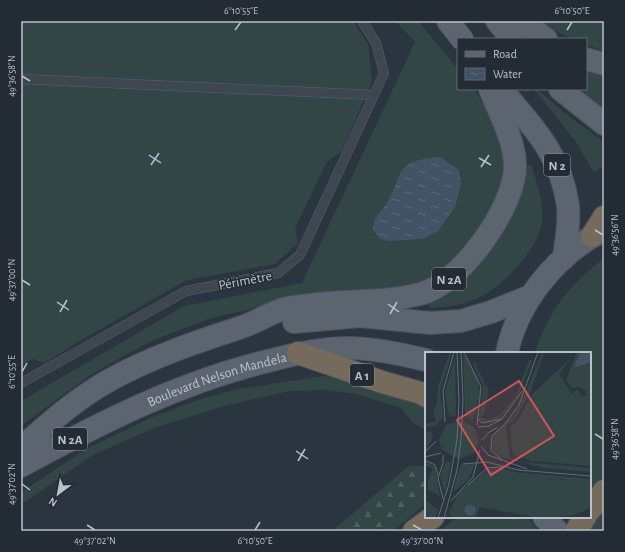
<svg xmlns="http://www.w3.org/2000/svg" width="625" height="552" font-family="'Alegreya Sans',sans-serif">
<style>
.grass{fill:#324646}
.forest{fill:url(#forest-firs)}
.water{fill:url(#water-ripples)}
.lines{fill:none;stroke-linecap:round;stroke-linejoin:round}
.lane-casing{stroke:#5c646d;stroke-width:10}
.primary-casing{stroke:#4b525c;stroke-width:24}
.highway-casing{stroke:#49515a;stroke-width:24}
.lane{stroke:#3e4650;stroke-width:9}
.primary{stroke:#5c656f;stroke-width:22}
.highway{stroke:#756a5c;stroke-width:22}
.ticks{fill:none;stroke:#bbc1ca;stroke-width:1.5}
.labels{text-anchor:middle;stroke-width:3;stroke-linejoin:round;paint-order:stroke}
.shield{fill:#232b35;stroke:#8d949d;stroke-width:1}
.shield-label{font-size:13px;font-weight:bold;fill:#bbc1ca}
.street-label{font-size:14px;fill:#bbc1ca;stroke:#232b35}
.inset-road{fill:none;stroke:#646d77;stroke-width:1}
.view{fill:#ce5659;fill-opacity:0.15;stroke:#ce5659;stroke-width:2}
.inset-edge{fill:none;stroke:#bbc1ca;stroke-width:2}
.neatline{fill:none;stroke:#bbc1ca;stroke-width:1.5}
.ticks-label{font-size:10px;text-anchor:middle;fill:#bbc1ca}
</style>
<defs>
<pattern id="forest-firs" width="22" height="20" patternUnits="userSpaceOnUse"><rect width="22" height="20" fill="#324646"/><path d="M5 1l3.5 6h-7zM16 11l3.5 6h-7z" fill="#4e5f5f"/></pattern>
<pattern id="water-ripples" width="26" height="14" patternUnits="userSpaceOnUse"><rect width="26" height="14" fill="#425366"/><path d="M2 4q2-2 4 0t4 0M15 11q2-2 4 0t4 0" fill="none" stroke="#5b6a7b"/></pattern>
</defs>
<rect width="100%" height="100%" fill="#2a353f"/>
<!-- grass -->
<path class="grass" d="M21,21H353L368,44L372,81L342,151L327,162L295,228L298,243L275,264L187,280L81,340L45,363L33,359L21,365Z
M395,21H418L458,69V89H474L487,108L496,127L506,165L497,205L454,264L418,285L284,301L208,319L149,342L90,375L21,426V401L184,306L302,283L415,42Z
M539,21H604V52L586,44V39C567,39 555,31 539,21Z
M586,71L604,76V109L579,89H586Z
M534,89H537L565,113L604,142V165L596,172L593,171L576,142Z
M531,165C537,183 544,202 542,222C538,250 502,288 476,299C462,305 446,307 431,308L428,306L429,301L450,291L470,273L523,166Z
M604,258V531H594L579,517H590V353H535C550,308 567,288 604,258Z
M323,376L347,379L426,405V430L413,423L401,408L356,394L328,390L290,391L224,406L154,428L91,456L21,505V493L29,487L86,449L148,419L194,401L238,389Z
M409,466H426V479Z
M426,490V504L393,531H376Z
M457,517H527L539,531H439Z"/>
<!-- forest -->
<path class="forest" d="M409,466L426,479V490L376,531H332Z"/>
<!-- water -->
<path class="water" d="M440,157L459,170L461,184L455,207L438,231L423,239L388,241L379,238L373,230C373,217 378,216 385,206C406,173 391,161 440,157Z"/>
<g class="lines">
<!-- lane casing -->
<g class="lane-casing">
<path id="lane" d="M21,79L374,95
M21,383L186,291L278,273L300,255L384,73L376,43L362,21"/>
</g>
<!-- primary casing -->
<g class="primary-casing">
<g id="primary">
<path d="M448,21L462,39"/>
<path d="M497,21L512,39"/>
<path d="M521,21L546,39"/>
<path d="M586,59L604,64"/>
<path d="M501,89C533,127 561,154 568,206C570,223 566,241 564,258"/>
<path d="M560,89L604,124"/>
<path d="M294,322L360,316L430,323L461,321L491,312L531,296"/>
<path d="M507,353C517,302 558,253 604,230"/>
<path d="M21,448C48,424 76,399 108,381C151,357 196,342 242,327C256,322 269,314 283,309C292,307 302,306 310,305C346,300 385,303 420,294C460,285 517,205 515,164C514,139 499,112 490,89"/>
<path id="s1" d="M21,466C100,423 180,382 268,361C294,354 321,348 348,348C374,348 401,354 426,360"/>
<path d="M544,517L557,531"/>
</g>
</g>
<!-- highway casing -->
<g class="highway-casing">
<path id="highway" d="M592,236L604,217
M298,353L382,382L421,393L426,396
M590,510L604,491
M414,531L433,517
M576,531L585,517"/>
</g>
<!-- lane -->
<use href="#lane" class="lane"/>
<!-- primary -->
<use href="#primary" class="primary"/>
<!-- highway -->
<use href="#highway" class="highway"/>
</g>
<!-- ticks -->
<path class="ticks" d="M235,30L241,22M567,30L572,22M22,76L30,81M149,155L161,163M479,158L491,165M151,165L159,153M481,167L489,155M595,230L603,235M22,280L30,285M57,302L69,310M388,304L399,312M60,312L67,300M390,314L397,302M22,372L27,363M595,434L603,439M296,451L308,459M298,461L305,449M22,484L30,490M87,525L95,530M413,525L422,530M255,530L260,522"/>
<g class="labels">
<!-- shield labels -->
<g class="shield">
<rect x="544" y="154" width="26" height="22" rx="3"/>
<rect x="432" y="268" width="34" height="22" rx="3"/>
<rect x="350" y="364" width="24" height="22" rx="3"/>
<rect x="53" y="428" width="34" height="22" rx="3"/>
</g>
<g class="shield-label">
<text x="557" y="170">N 2</text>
<text x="449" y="284">N 2A</text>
<text x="362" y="380">A 1</text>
<text x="70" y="444">N 2A</text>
</g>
<!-- street labels -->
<g class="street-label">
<text transform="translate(245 280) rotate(-11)" y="5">Périmètre</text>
<text dy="5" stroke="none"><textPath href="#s1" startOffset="215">Boulevard Nelson Mandela</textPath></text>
</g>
</g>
<!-- overview -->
<g transform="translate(425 352)">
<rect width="166" height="166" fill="#2a353f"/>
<path d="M25,0H27L15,39L18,65L11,74L0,75V72L11,69L8,59L12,51L13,34ZM117,0L119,1L105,41L91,65L81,75L85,106L119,116L76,105L67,97L69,82L88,65L96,52ZM152,0H166V114L107,109L89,103L87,99L85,75L93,68L108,41L146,6L134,22L147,42L152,37L157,45L161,43V39L154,35L147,36L141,28ZM38,1L52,24L55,41L48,68L40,64ZM30,4L31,64L24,65L20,40ZM104,8L107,9L96,37L92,44L81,60L73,67L59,70L54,67L58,34L49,14L52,15L61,35L55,62L59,63L55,65L63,68L75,63L91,44ZM36,68L49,75L54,89L48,102L34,107L17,98L14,88L21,73ZM0,79L7,80L8,86L0,99ZM0,109L10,115L15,144L3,138V127L8,117L0,113ZM21,109L26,111L20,140L15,124ZM50,112L43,128L28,140L35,113ZM76,116L90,120L166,127V130L77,122L44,138L37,159L43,166H29L24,161L34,140L61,119Z" fill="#324646"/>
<path d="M50,10H52L51,13L64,38L59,63H55L61,35L52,15L48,13ZM99,110L166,116V120L119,116ZM77,122L166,130V156L146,164L115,166L55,155L51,166L48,163V166L40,165L42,164L37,159L44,138Z" fill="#324646"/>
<path d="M0,147L13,158L10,166L0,164Z" fill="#324646"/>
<path d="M156,0H166V10L152,15L149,14ZM39.5 158a5.5 5.5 0 1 1 11 0a5.5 5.5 0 1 1-11 0Z" fill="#425366"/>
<path class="inset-road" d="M39,0L56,35L52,73M52,66L57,71L77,67M20,70L18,39L29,0M53,75L64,74L77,67L97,39M57,88L63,81L73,75M56,94L63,103L102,117M0,100L11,89M18,103V111L13,126L18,147M0,105L16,101M0,108L10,113L13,123M77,108L66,98L67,84L81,71L94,53L113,0M38,112L62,110L93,118L166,124M43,133L62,116L78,115M26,149L48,125L55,98M13,166L24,132L32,88L34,49L32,0M19,166L32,118L36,88L38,48L36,0"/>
<path class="view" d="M94,29L129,84L66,123L32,68Z"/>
<rect width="166" height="166" class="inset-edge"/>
</g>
<!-- border -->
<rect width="625" height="552" fill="none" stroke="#232b35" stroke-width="44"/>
<!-- legend -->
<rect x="457" y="38" width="130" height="52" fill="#232b35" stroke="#606771"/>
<rect x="465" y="51" width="20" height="6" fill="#5c656f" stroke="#606771"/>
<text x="493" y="58" font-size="12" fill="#bbc1ca">Road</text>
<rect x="465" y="68" width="20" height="12" fill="url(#water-ripples)" stroke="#606771"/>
<text x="493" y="78" font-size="12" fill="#bbc1ca">Water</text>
<!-- north arrow -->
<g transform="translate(58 494) rotate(212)" stroke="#232b35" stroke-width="3" paint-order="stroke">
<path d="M0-3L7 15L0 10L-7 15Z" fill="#bbc1ca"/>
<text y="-6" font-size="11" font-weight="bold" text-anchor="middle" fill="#bbc1ca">N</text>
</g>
<rect x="22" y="22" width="581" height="508" class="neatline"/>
<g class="ticks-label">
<text x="241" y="14">6°10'55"E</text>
<text x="572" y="14">6°10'50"E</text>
<text transform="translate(11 76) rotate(-90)" y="4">49°36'58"N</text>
<text transform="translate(614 235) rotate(-90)" y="4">49°36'56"N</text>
<text transform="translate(11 280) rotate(-90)" y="4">49°37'00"N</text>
<text transform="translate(11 372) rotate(-90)" y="4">6°10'55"E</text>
<text transform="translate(614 439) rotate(-90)" y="4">49°36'58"N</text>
<text transform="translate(11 484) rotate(-90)" y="4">49°37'02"N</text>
<text x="95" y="544">49°37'02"N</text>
<text x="255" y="544">6°10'50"E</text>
<text x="422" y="544">49°37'00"N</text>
</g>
</svg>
